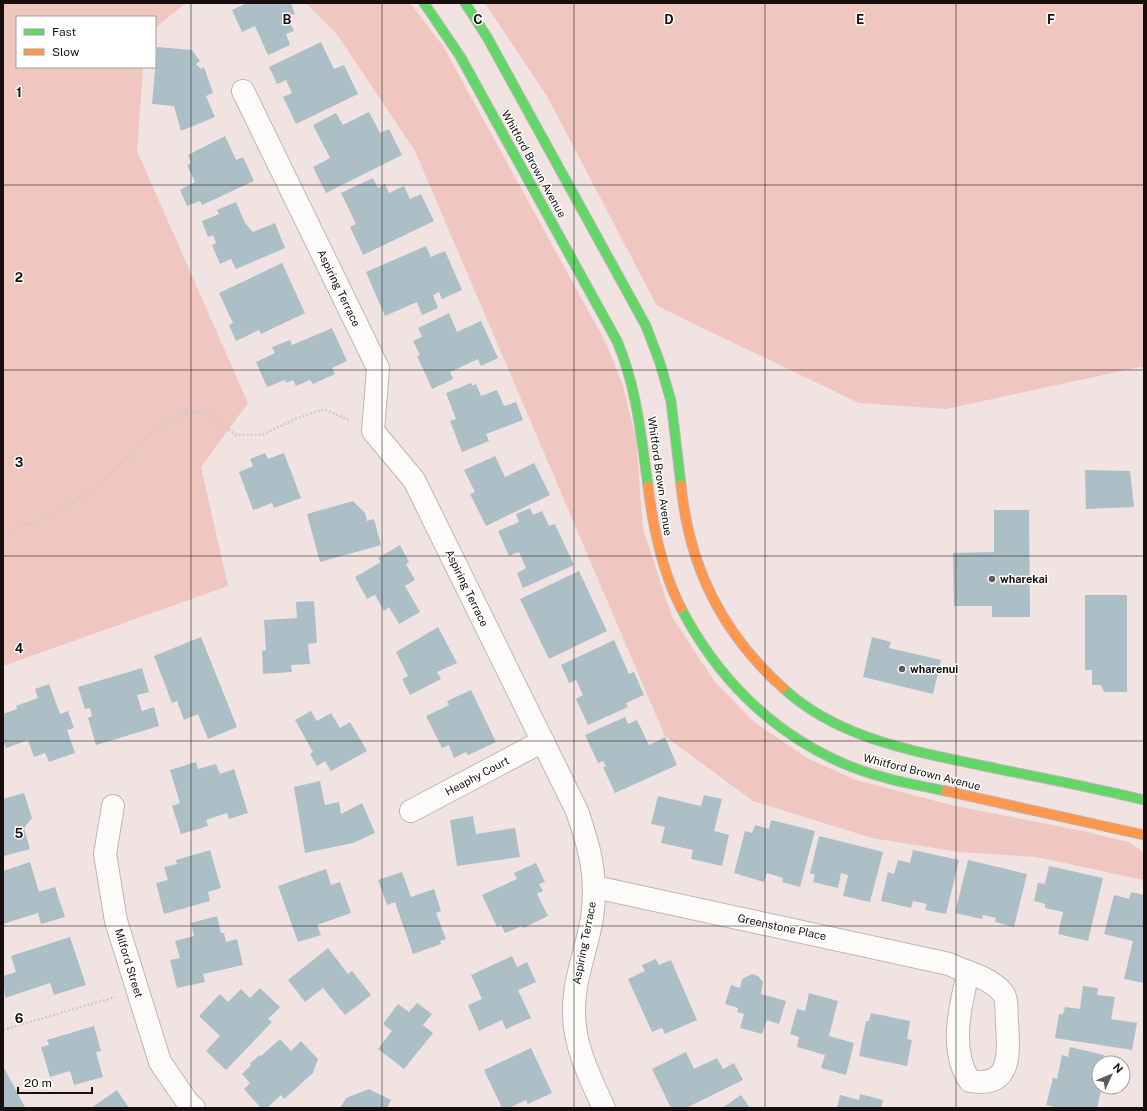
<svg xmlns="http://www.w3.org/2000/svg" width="1147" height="1111" font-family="'Public Sans',sans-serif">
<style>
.green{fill:#efc6c0}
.building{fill:#adbfc6}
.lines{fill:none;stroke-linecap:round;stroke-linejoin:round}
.street-casing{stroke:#c0b5b3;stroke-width:24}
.fast-casing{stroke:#c0b5b3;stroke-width:11}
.slow-casing{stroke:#c0b5b3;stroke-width:11}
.path{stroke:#cfcbcb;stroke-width:2.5;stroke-dasharray:2 2;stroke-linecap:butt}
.street{stroke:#fdfbfa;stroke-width:22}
.fast{stroke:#63d668;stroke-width:9}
.slow{stroke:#ff974d;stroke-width:9}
.grid{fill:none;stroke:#170e0d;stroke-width:1;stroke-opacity:0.55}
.poi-dot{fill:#635957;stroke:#fff;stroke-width:1.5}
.labels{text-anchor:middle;stroke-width:3;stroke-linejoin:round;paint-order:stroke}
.street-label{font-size:11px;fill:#170e0d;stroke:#fff}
.poi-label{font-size:11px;font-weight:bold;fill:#170e0d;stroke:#fff;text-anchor:start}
.grid-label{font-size:13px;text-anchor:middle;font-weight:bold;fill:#170e0d;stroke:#fff;stroke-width:3;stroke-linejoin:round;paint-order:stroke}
</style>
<rect width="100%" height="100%" fill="#f1e3e1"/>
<!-- green -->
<path class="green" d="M3,3H186L155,28V17H17V67H143L137,151L248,403L201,467L228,586L3,666Z
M306,3H410L443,46L606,343L623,386L636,439L643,529L672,617L715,682L754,722L809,759L856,780L955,806L1083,831L1128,842L1144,852V880L1036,857L959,852L872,838L753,801L665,736L415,151L336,33Z
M485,3H1144V368L1140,367L946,409L859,403L657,306L547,96Z"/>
<!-- building -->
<path class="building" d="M247,3H291L295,14L287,17L294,31L286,34L290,45L268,55L255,26L242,32L232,10Z
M321,42L334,69L344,65L358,94L296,124L283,97L292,93L286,80L277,84L269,67Z
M157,47L192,50L200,61L196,64L201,69L204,67L213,93L206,96L215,117L181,131L174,106L152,104Z
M369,112L380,133L389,129L402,155L326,193L313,167L330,158L313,125L336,113L343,125Z
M225,136L236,160L243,157L254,181L202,205L200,201L187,206L180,190L195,182L187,165L191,163L188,155Z
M373,178L378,188L385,184L389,193L404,186L410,199L421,194L434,221L363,255L350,227L356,224L341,193Z
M236,202L245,223L253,232L275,223L285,248L236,269L231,259L220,264L212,245L216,243L213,235L208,237L202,221L219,214L217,210Z
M426,246L431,257L445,251L462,290L442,299L439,292L433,295L438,308L422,315L417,302L385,316L366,272Z
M282,263L305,313L261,334L259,330L236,341L229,325L233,323L219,293Z
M449,313L457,332L481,321L498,358L481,366L478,359L450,372L453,379L432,389L417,356L420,355L413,341L422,337L418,328Z
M332,328L347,361L332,368L335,374L313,384L310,380L296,386L293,380L286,383L285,380L267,387L256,362L275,353L272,347L290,340L292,345Z
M471,383L473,386L476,384L481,396L497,390L504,406L516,402L523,420L486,434L489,441L462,452L450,421L456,419L446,393Z
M265,453L268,459L284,453L301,498L274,508L272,503L253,510L239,472L253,466L250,459Z
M495,456L505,477L534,463L550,495L486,526L470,494L475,492L464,470Z
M1085,470L1130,471L1134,507L1086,509Z
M353,501L365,513L367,521L374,519L381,545L320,562L307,514Z
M530,508L533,515L542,511L549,526L555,524L574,565L523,588L517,573L526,568L519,552L509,556L498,531L519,522L516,514Z
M994,510H1029L1030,617H992V606H954L953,553L994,552Z
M400,545L409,562L406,564L415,580L405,586L420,612L399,624L389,607L384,611L375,595L367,599L355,577L381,562L378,558Z
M579,571L607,631L549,659L520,599Z
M1085,595H1127V692H1104L1101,685H1092V670H1085Z
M314,601L317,643L308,644L310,664L291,665L292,672L263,674L262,651L266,650L264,620L297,618L296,602Z
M438,627L457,663L437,672L441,679L410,695L402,679L408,676L396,652Z
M201,637L237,727L208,739L198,714L184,720L177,701L172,703L154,656Z
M872,637L891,642L889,648L941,660L933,694L863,677Z
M614,640L629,674L634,672L644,695L626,703L628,707L588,725L576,699L583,695L576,680L569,683L561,665Z
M142,668L149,692L137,695L142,711L154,707L159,726L96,745L88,718L92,716L90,708L85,709L78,687Z
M49,684L60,714L68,711L74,728L67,730L75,753L49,762L45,753L34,757L28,740L6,748L3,741V714L17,709L16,706L38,698L35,689Z
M471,690L496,742L468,755L466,752L454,758L449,745L442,748L426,716L449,705L447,701Z
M311,711L317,721L331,713L340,728L350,722L367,751L331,771L325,761L317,766L310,754L313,752L295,720Z
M625,717L628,724L637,720L649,745L665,737L677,765L615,793L603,767L606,766L603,761L598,763L585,735Z
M196,762L198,769L216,764L220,774L234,769L248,813L229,819L227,813L206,820L208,826L181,834L172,806L180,803L170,770Z
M320,781L325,805L339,802L341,814L362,803L375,833L353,843L305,853L294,787Z
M24,793L32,818L24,828L30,849L4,856L3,799Z
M704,795L722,799L714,831L729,835L722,866L691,859L693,850L661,843L665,827L651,824L658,796L701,806Z
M473,816L476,834L515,828L520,857L457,866L450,820Z
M771,820L815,831L800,887L782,882L783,878L767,873L764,882L734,873L745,831L752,833L755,825L769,829Z
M819,836L883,852L870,902L843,896L848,875L841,873L838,888L813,882L815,875L810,873Z
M210,850L221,888L208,892L210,901L164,914L156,883L168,880L164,867L177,864L176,860Z
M913,850L959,860L946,914L925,910L927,904L913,901L911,908L881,901L888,872L894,874L898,860L910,863Z
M968,860L1027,874L1014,927L995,922L996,918L983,915L982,919L955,913Z
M30,862L39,892L55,887L65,917L41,924L38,913L3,924V871Z
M536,863L545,882L539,884L543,891L537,894L548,916L523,928L522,926L505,933L501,925L497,927L482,895L517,879L514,873Z
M1049,866L1103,878L1088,941L1058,934L1063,912L1045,908V904L1034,901L1038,883L1045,884Z
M326,869L331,885L340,882L351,913L317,925L321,935L298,942L278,886Z
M402,872L411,897L434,889L441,911L436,913L446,939L440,941L441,944L413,954L395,902L387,905L378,880Z
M1131,892L1144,895V983L1124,979L1133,941L1104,934L1114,895L1129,899Z
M217,916L221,933H224L226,942L237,939L243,965L203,974L205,982L177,988L170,960L180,958L175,941L194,936L191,923Z
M70,937L86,985L54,995L50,983L5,998L3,976L16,972L11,956Z
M328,948L348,974L352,971L371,995L345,1015L323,988L305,1002L288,980Z
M512,956L517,967L527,962L536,982L518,990L531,1018L506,1029L502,1020L479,1031L468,1005L482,999L471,975Z
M656,959L659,965L671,960L697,1020L665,1034L662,1028L652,1032L628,979L645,971L642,965Z
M752,974L758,976L763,982L761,994L786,1001L779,1024L767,1020L762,1034L740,1028L744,1014L737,1012L738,1008L725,1004L731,985L740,988L742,979Z
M1083,986L1098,988L1097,995L1115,997L1111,1019L1137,1023L1132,1050L1055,1038L1059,1014H1063L1065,1007L1080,1009Z
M260,988L280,1007L268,1019L272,1022L226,1070L206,1051L220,1036L199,1016L220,994L228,1002L241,989L250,998Z
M809,993L838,1001L829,1036L854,1043L846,1075L821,1068L825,1055L797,1047L799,1037L790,1034L797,1009L805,1011Z
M417,1003L432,1014L423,1025L433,1033L404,1069L378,1049L392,1031L383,1024L398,1004L409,1012Z
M871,1013L910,1021L907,1039L912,1040L907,1066L859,1056L866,1021H869Z
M94,1026L101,1051L96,1052L103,1077L74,1085L70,1071L50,1077L41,1047L49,1045L47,1040Z
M280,1039L291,1051L301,1041L318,1059L313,1073L284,1099L281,1095L267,1108H261L244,1089L250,1083L242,1074L251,1065L250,1063L260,1055L261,1056Z
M1070,1047L1104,1055L1102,1063H1099L1097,1084L1102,1087L1097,1108H1058L1046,1105L1053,1078L1057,1079L1062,1055L1068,1057Z
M531,1048L552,1093L528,1104L526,1100L509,1108H502L484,1070Z
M686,1052L694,1069L717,1058L723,1069L734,1063L743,1080L686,1108H671L652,1069Z
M3,1066L25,1107L23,1108H3Z
M369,1089L391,1100L387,1108H340L346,1098Z
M117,1090L129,1108H91Z
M860,1094L883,1100L881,1108H837L840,1095L859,1100Z
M741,1095L750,1108H722Z"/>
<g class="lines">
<!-- street casing -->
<g class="street-casing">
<path id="street" d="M243,91L378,368L373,431L414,480L577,811C590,849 598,877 592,918C587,949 574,978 574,1010C573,1044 590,1078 604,1108
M113,806L105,854L116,921L160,1062L188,1103L194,1108
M411,811L543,741
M595,887L949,964C967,973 990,977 1003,993C1008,1000 1006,1015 1007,1023C1009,1054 1012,1088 970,1081C949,1052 960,1006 968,973"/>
</g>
<!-- fast casing -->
<g class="fast-casing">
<path id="fast" d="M424,3L460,56L617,341C637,388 641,436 648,486
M465,3L487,37L646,326L660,363L671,401L681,485
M681,608C716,676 770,731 840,762C873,777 910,784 946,791
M783,688C838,739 914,751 984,766C1037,777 1091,787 1144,800"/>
</g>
<!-- slow casing -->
<g class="slow-casing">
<path id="slow" d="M681,485C689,567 722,633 783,688
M648,486C653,528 662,571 681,608
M946,791L1144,835"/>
</g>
<!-- path -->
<path class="path" d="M3,535L54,513L98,487L154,430L188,410L210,415L236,435H262L293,420L324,409L350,421
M3,1030L115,997"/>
<!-- street -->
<use href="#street" class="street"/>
<!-- fast -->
<use href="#fast" class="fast"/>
<!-- slow -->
<use href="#slow" class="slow"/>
</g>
<!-- grid -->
<path class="grid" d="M191,3V1108M382,3V1108M574,3V1108M765,3V1108M956,3V1108M3,185H1144M3,370H1144M3,556H1144M3,741H1144M3,926H1144"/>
<!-- markers -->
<g class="poi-dot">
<circle cx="992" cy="579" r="4"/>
<circle cx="902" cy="669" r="4"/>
</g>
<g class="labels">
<!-- street labels -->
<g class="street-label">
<text transform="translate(534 164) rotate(61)" y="4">Whitford Brown Avenue</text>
<text transform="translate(339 288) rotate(64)" y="4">Aspiring Terrace</text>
<text transform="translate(660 476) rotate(82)" y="4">Whitford Brown Avenue</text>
<text transform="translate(467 588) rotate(64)" y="4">Aspiring Terrace</text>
<text transform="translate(922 772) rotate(14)" y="4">Whitford Brown Avenue</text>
<text transform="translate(477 776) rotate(-28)" y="4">Heaphy Court</text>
<text transform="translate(782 927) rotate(12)" y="4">Greenstone Place</text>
<text transform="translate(584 943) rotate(-79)" y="4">Aspiring Terrace</text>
<text transform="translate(129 963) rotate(73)" y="4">Milford Street</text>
</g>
<!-- poi labels -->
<g class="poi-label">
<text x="1000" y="583">wharekai</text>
<text x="910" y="673">wharenui</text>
</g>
</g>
<g class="grid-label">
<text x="287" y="24">B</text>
<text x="478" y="24">C</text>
<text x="669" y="24">D</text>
<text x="860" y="24">E</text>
<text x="1051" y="24">F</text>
<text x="19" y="97">1</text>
<text x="19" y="282">2</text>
<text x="19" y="467">3</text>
<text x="19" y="653">4</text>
<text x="19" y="838">5</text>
<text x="19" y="1023">6</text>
</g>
<!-- border -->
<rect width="1147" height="1111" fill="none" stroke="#170e0d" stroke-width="8"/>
<!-- legend -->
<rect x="16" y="16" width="140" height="52" fill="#ffffff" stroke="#a29f9e"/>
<rect x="24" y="29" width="20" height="6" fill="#63d668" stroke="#a29f9e"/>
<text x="52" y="36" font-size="12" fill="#170e0d">Fast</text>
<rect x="24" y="49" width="20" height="6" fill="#ff974d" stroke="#a29f9e"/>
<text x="52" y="56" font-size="12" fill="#170e0d">Slow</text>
<!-- north arrow -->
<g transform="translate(1111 1075) rotate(46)"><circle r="19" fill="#ffffff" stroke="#a29f9e"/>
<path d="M0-3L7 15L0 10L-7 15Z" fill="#635957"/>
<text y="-6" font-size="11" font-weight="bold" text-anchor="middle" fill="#170e0d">N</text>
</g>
<!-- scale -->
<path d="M18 1087v6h74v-6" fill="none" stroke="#170e0d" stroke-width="2"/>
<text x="24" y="1087" font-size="12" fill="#170e0d" stroke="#ffffff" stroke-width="3" paint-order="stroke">20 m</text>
</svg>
